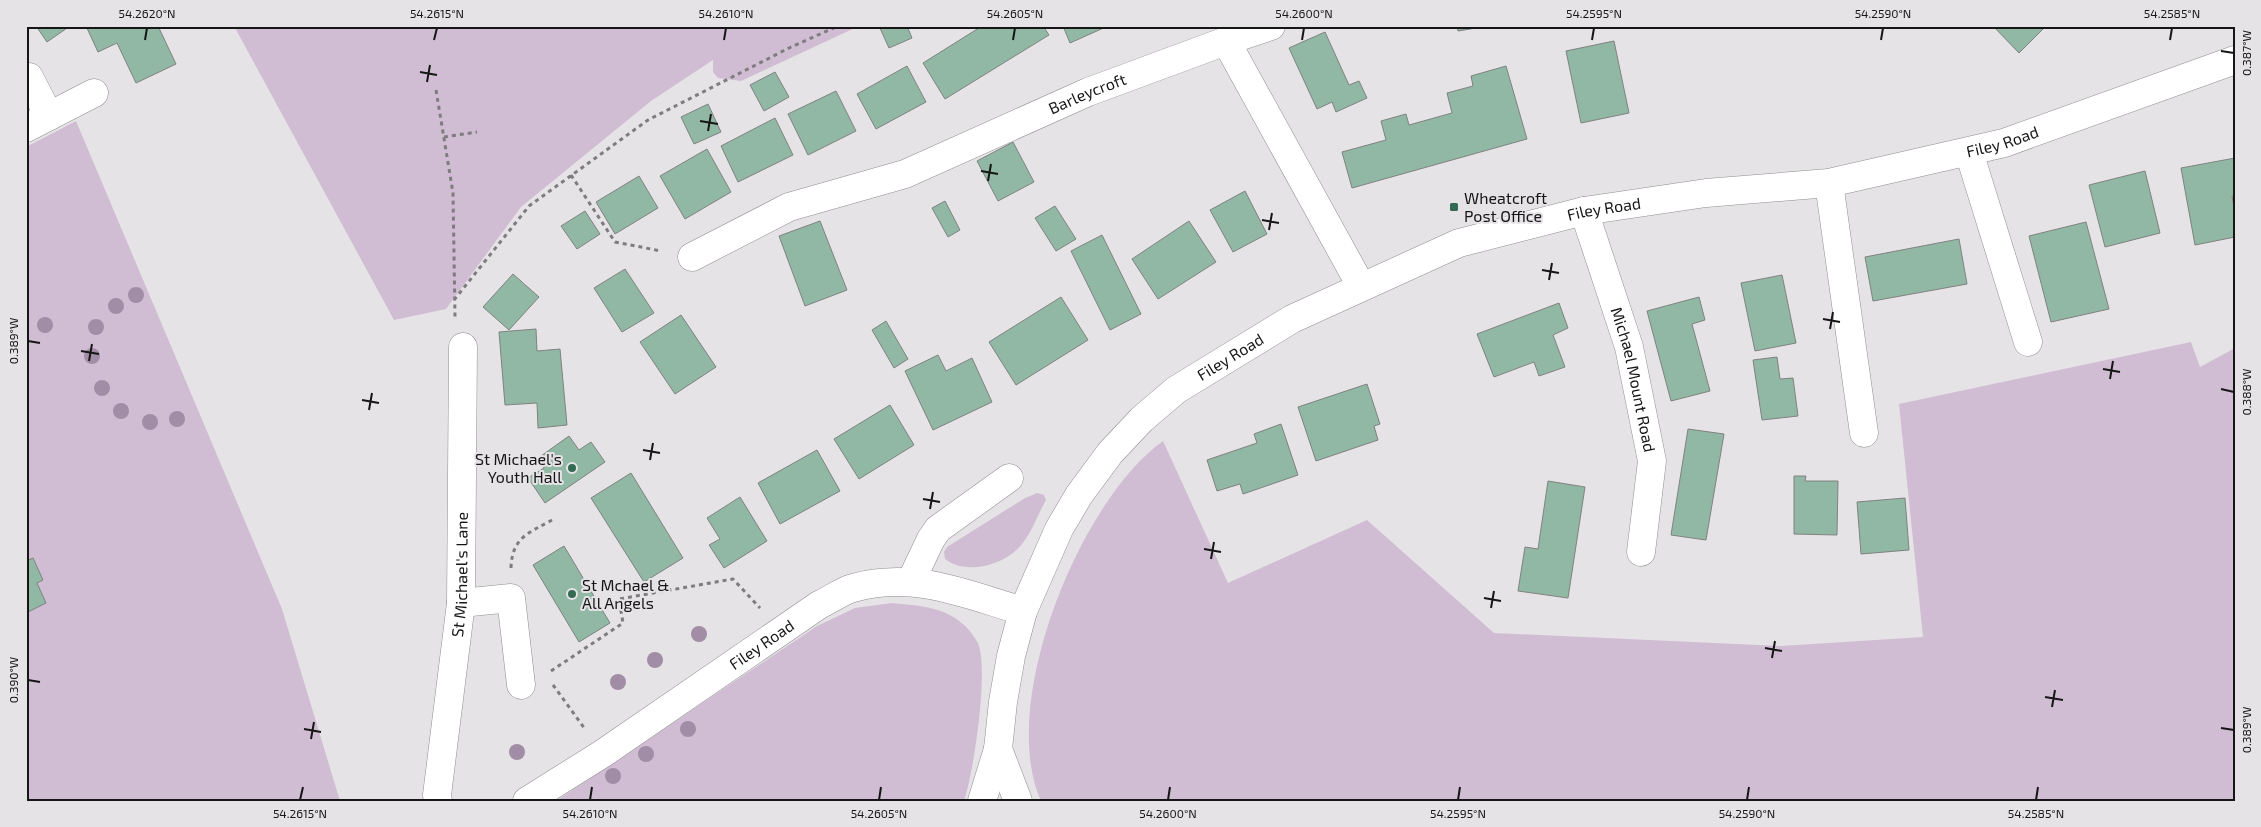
<svg xmlns="http://www.w3.org/2000/svg" width="2261" height="827" font-family="'Exo 2',sans-serif">
<style>
.green{fill:#d0bdd3}
.building{fill:#90b8a4;stroke:#7f8280}
.lines{fill:none;stroke-linecap:round;stroke-linejoin:round}
.minor-casing{stroke:#908e90;stroke-width:29}
.path{stroke:#7e7c7e;stroke-width:3;stroke-dasharray:4 4;stroke-linecap:butt}
.minor{stroke:#fff;stroke-width:28}
.tree{fill:#a28da6}
.ticks{fill:none;stroke:#171617;stroke-width:2}
.poi-dot{fill:#326a52;stroke:#e6e3e6;stroke-width:2}
.labels{text-anchor:middle;stroke-width:4;stroke-linejoin:round;paint-order:stroke}
.street-label{font-size:16px;fill:#171617;stroke:#e6e3e6}
.poi-label{font-size:16px;fill:#171617;stroke:#e6e3e6;text-anchor:start}
.neatline{fill:none;stroke:#171617;stroke-width:2}
.ticks-label{font-size:12px;text-anchor:middle;fill:#171617}
</style>
<rect width="100%" height="100%" fill="#e6e3e6"/>
<!-- green -->
<path class="green" d="M234,26H859L741,81L718,78L713,72V60L651,101L521,207L446,309L394,320Z
M76,121L282,609L340,801H26V147Z
M2191,342L2200,367L2235,348V801H1041C997,704 1080,500 1163,441L1228,583L1367,520L1494,633L1781,646L1923,637L1899,404Z
M1037,493L1044,495L1046,500C1038,514 1032,532 1022,544C1006,565 967,576 945,559L944,552L947,547L1025,498Z
M892,603C918,606 944,606 964,625C969,629 977,640 979,646C988,675 974,771 964,801H556L817,626L855,608Z"/>
<!-- building -->
<path class="building" d="M36,26H70L47,42Z
M86,26H158L176,64L136,83L117,43L98,52Z
M879,26H907L912,38L889,48Z
M982,26H1043L1049,35L945,99L923,63Z
M1063,26H1108L1070,43Z
M1457,26H1488L1458,31Z
M1993,26H2046L2019,53Z
M1325,32L1349,85L1359,81L1367,98L1336,112L1332,102L1317,109L1289,48Z
M1614,41L1629,113L1581,123L1566,51Z
M907,66L926,102L876,129L857,94Z
M1506,66L1527,139L1352,188L1342,152L1386,140L1381,121L1406,114L1409,125L1452,113L1447,93L1473,86L1471,76Z
M775,72L789,97L764,111L750,85Z
M836,91L856,131L808,155L788,114Z
M708,104L721,132L694,144L681,117Z
M775,118L793,155L738,182L721,146Z
M1013,142L1034,182L998,201L977,161Z
M707,149L731,192L685,219L660,176Z
M2235,158V196H2232L2235,213V237L2195,245L2181,168Z
M2145,171L2160,233L2105,247L2089,185Z
M639,176L658,208L615,234L596,202Z
M1245,191L1267,234L1233,252L1210,210Z
M945,201L960,230L948,237L932,208Z
M1055,206L1076,239L1056,251L1035,218Z
M585,211L600,234L577,249L561,226Z
M820,221L847,290L805,306L779,236Z
M1189,221L1216,262L1158,299L1132,259Z
M2086,222L2109,309L2051,322L2029,236Z
M1102,235L1141,314L1110,330L1071,251Z
M1959,239L1967,284L1873,301L1865,257Z
M625,269L654,313L622,332L594,288Z
M513,274L539,297L509,330L483,307Z
M1782,275L1796,343L1755,351L1741,283Z
M1061,297L1088,340L1016,385L989,342Z
M1699,297L1705,320L1692,324L1710,391L1671,401L1647,311Z
M1559,303L1568,328L1553,335L1565,367L1539,376L1534,362L1494,377L1477,334Z
M681,315L716,367L675,394L640,342Z
M886,321L908,359L894,368L872,330Z
M536,329L537,351L560,349L567,425L538,428L537,403L505,405L499,332Z
M938,355L946,371L972,358L992,402L933,430L905,371Z
M1777,357L1780,379L1793,378L1798,416L1762,420L1753,360Z
M1367,384L1380,424L1374,426L1378,440L1316,461L1298,407Z
M890,405L914,445L859,479L834,439Z
M1281,424L1298,475L1243,494L1240,484L1217,491L1207,460L1257,443L1254,434Z
M1688,429L1724,434L1706,540L1671,535Z
M569,436L579,450L591,442L605,462L545,503L528,478L544,468L541,456Z
M817,450L840,491L780,524L758,483Z
M631,473L683,558L644,582L591,498Z
M1794,476H1806L1805,481H1838L1837,535L1794,534Z
M1548,481L1585,487L1568,598L1518,591L1525,547L1538,549Z
M740,497L767,541L724,568L709,545L720,539L707,518Z
M1905,498L1909,550L1861,554L1857,502Z
M564,546L610,623L579,642L533,565Z
M33,558L43,580L37,583L46,603L26,613V561Z"/>
<g class="lines">
<!-- minor casing -->
<g class="minor-casing">
<g id="minor">
<path d="M1226,41L1271,26"/>
<path d="M29,77L49,116"/>
<path d="M26,128L94,93"/>
<path d="M1969,152L2028,342"/>
<path d="M1829,183L1864,433"/>
<path id="s1" d="M1584,211L1629,347L1652,461L1641,552"/>
<path id="s2" d="M692,257L789,207L905,174L1088,92L1226,41L1361,286"/>
<path d="M911,581L931,539L938,529L1009,478"/>
<path d="M461,603L511,598L521,685"/>
<path d="M998,749L1018,801"/>
<path id="s3" d="M438,801L437,795L461,603L463,347"/>
<path id="s4" d="M527,801L602,754L819,605C830,600 842,591 853,588C916,571 964,594 1023,611"/>
<path id="s5" d="M982,801L998,749L1003,702L1011,656L1023,611L1059,529L1079,495L1110,453L1142,419L1176,390L1292,319L1459,243L1584,211L1706,193L1829,183L2004,143L2235,60"/>
</g>
</g>
<!-- path -->
<path class="path" d="M436,90L453,193L455,317
M444,137L477,132
M571,175L615,242L661,251
M454,300L529,206L648,120L789,48L838,26
M511,568C512,537 529,533 552,520
M551,671L623,623L619,599L733,579L760,608
M553,685L585,729"/>
<!-- minor -->
<use href="#minor" class="minor"/>
</g>
<!-- trees -->
<g class="tree">
<circle cx="136" cy="295" r="8"/>
<circle cx="116" cy="306" r="8"/>
<circle cx="45" cy="325" r="8"/>
<circle cx="96" cy="327" r="8"/>
<circle cx="92" cy="356" r="8"/>
<circle cx="102" cy="388" r="8"/>
<circle cx="121" cy="411" r="8"/>
<circle cx="177" cy="419" r="8"/>
<circle cx="150" cy="422" r="8"/>
<circle cx="699" cy="634" r="8"/>
<circle cx="655" cy="660" r="8"/>
<circle cx="618" cy="682" r="8"/>
<circle cx="688" cy="729" r="8"/>
<circle cx="517" cy="752" r="8"/>
<circle cx="646" cy="754" r="8"/>
<circle cx="613" cy="776" r="8"/>
</g>
<!-- ticks -->
<path class="ticks" d="M145,40L147,28M434,40L437,28M724,40L726,28M1013,40L1015,28M1302,40L1304,28M1592,40L1594,28M1881,40L1883,28M2170,40L2172,28M2221,51L2234,53M420,72L437,75M427,82L430,65M700,121L718,124M708,131L711,114M981,171L998,174M988,181L991,164M1262,220L1279,223M1269,230L1272,213M1542,270L1559,273M1549,280L1552,263M1823,319L1840,322M1830,329L1833,312M28,341L40,343M81,351L99,354M89,361L92,344M2103,369L2120,372M2110,379L2113,361M2221,389L2234,392M362,400L379,403M369,410L372,393M643,450L660,453M650,460L653,443M923,499L940,502M930,509L933,492M1204,549L1221,552M1211,559L1214,542M1484,598L1501,601M1491,608L1494,591M1765,648L1782,651M1772,658L1775,641M28,680L40,682M2045,697L2063,700M2052,707L2055,690M2221,728L2234,730M304,729L321,732M311,739L314,722M300,800L303,787M590,800L592,787M879,800L881,787M1168,800L1170,787M1458,800L1460,787M1747,800L1749,787M2036,800L2038,787"/>
<!-- markers -->
<g class="poi-dot">
<rect x="1449" y="202" width="10" height="10" rx="2.5"/>
<circle cx="572" cy="468" r="5"/>
<circle cx="572" cy="594" r="5"/>
</g>
<g class="labels">
<!-- street labels -->
<g class="street-label">
<text dy="6" stroke="none"><textPath href="#s2" startOffset="429">Barleycroft</textPath></text>
<text dy="6" stroke="none"><textPath href="#s5" startOffset="1341">Filey Road</textPath></text>
<text dy="6" stroke="none"><textPath href="#s5" startOffset="936">Filey Road</textPath></text>
<text dy="6" stroke="none"><textPath href="#s5" startOffset="531">Filey Road</textPath></text>
<text dy="6" stroke="none"><textPath href="#s1" startOffset="176">Michael Mount Road</textPath></text>
<text dy="6" stroke="none"><textPath href="#s3" startOffset="228">St Michael's Lane</textPath></text>
<text dy="6" stroke="none"><textPath href="#s4" startOffset="282">Filey Road</textPath></text>
</g>
<!-- poi labels -->
<g class="poi-label">
<text x="1464" y="204">Wheatcroft<tspan x="1464" dy="18">Post Office</tspan></text>
<text x="562" y="465" text-anchor="end">St Michael's<tspan x="562" dy="18">Youth Hall</tspan></text>
<text x="582" y="591">St Mchael &amp;<tspan x="582" dy="18">All Angels</tspan></text>
</g>
</g>
<!-- border -->
<rect width="2261" height="827" fill="none" stroke="#e6e3e6" stroke-width="55"/>
<rect x="28" y="28" width="2206" height="772" class="neatline"/>
<g class="ticks-label">
<text x="147" y="18">54.2620°N</text>
<text x="437" y="18">54.2615°N</text>
<text x="726" y="18">54.2610°N</text>
<text x="1015" y="18">54.2605°N</text>
<text x="1304" y="18">54.2600°N</text>
<text x="1594" y="18">54.2595°N</text>
<text x="1883" y="18">54.2590°N</text>
<text x="2172" y="18">54.2585°N</text>
<text transform="translate(2247 53) rotate(-90)" y="4">0.387°W</text>
<text transform="translate(14 341) rotate(-90)" y="4">0.389°W</text>
<text transform="translate(2247 392) rotate(-90)" y="4">0.388°W</text>
<text transform="translate(14 680) rotate(-90)" y="4">0.390°W</text>
<text transform="translate(2247 730) rotate(-90)" y="4">0.389°W</text>
<text x="300" y="818">54.2615°N</text>
<text x="590" y="818">54.2610°N</text>
<text x="879" y="818">54.2605°N</text>
<text x="1168" y="818">54.2600°N</text>
<text x="1458" y="818">54.2595°N</text>
<text x="1747" y="818">54.2590°N</text>
<text x="2036" y="818">54.2585°N</text>
</g>
</svg>
